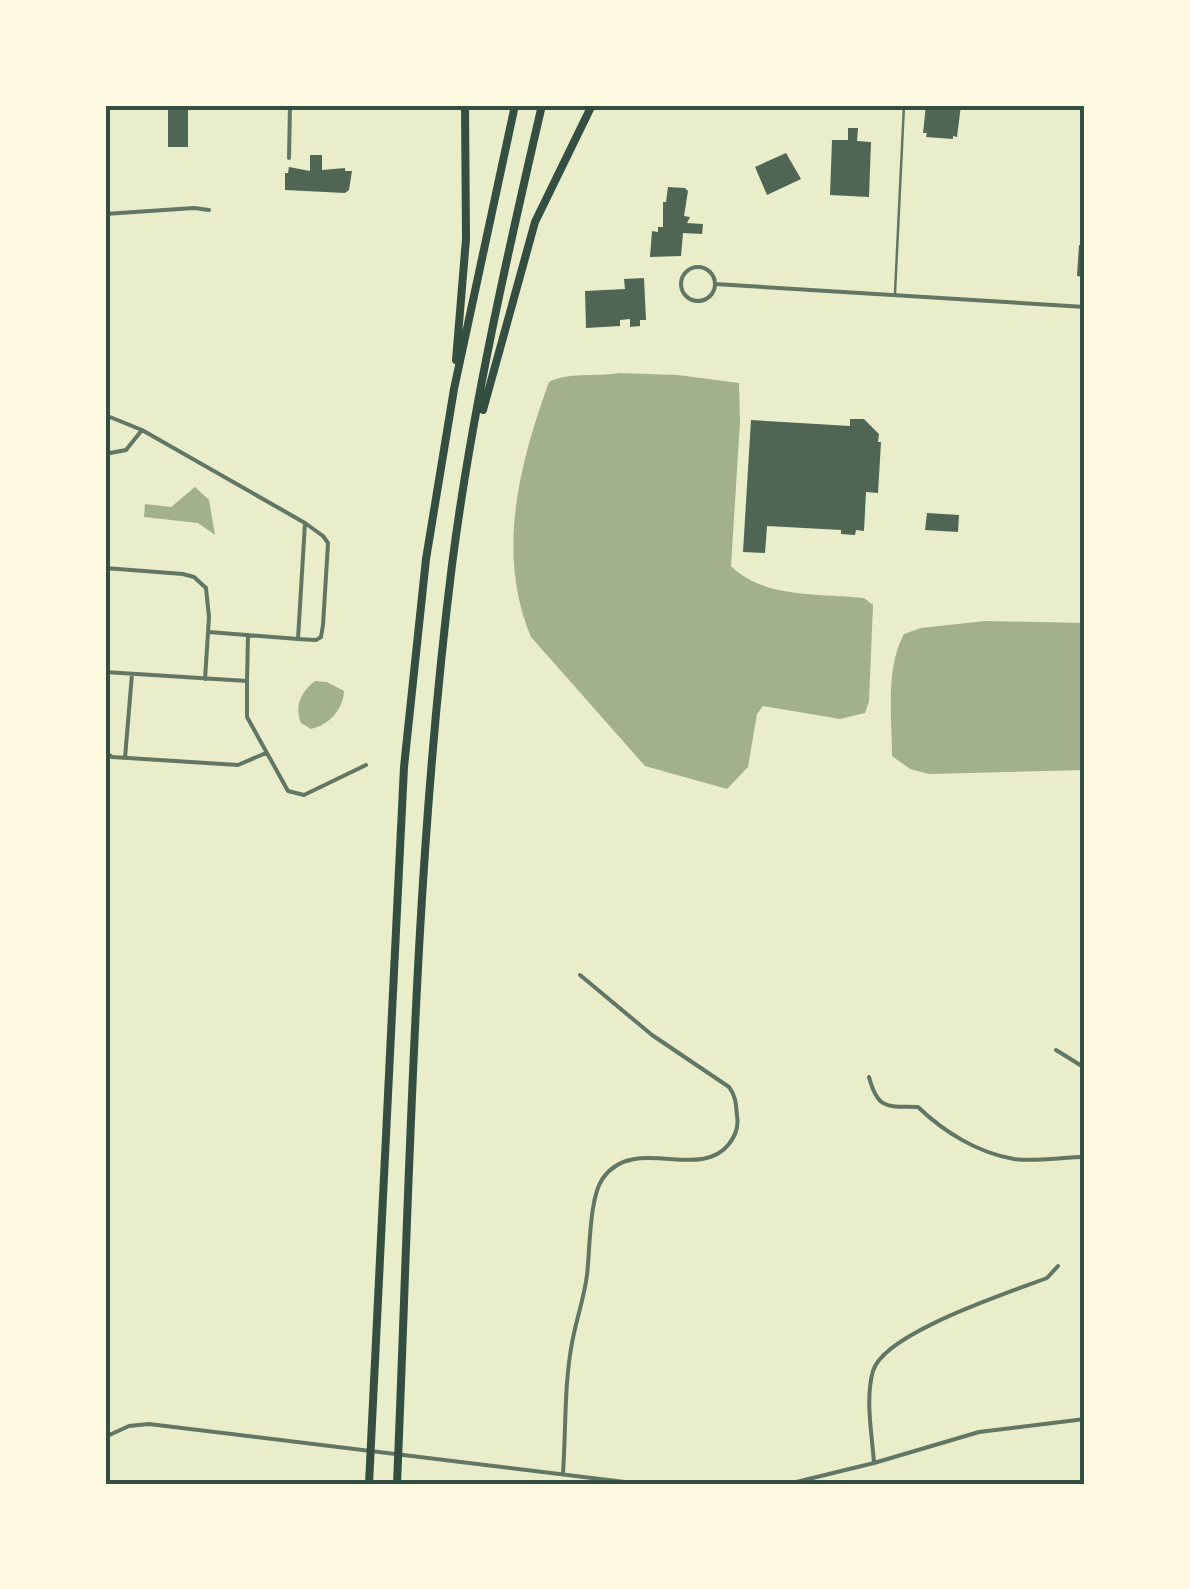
<svg xmlns="http://www.w3.org/2000/svg" width="1190" height="1589" font-family="Overpass,sans-serif">
<style>
.water{fill:#a3b18a}
.building{fill:#4f6655}
.lines{fill:none;stroke-linecap:round;stroke-linejoin:round}
.service{stroke:#617663;stroke-width:2.5}
.minor{stroke:#617663;stroke-width:4}
.motorway{stroke:#344e41;stroke-width:8}
.neatline{fill:none;stroke:#344e41;stroke-width:4}
</style>
<rect width="100%" height="100%" fill="#e9edc9"/>
<!-- water -->
<path class="water" d="M619,373L678,375L739,383L740,422L731,566C764,599 820,593 864,598L873,605L869,701L865,713L840,719L763,706L757,714L748,767L727,789L645,766L531,637C496,553 519,465 549,382C568,372 595,377 619,373Z
M195,487L209,500L215,535L198,523L144,517L145,504L171,507Z
M985,621L1085,623V770L929,774L910,769L892,756C892,717 885,669 904,634L921,628Z
M315,681L327,682L344,691C343,710 329,725 311,729L301,723C294,706 301,692 315,681Z"/>
<!-- building -->
<path class="building" d="M168,105H188V147H168Z
M926,105H961L957,137L953,136V139L926,137L927,133H923Z
M848,128H858L857,141L871,142L869,197L830,195L832,140H848Z
M786,153L801,179L767,195L755,167Z
M310,155H322V170L345,168V171H352L349,190L345,193L285,190V173H288L289,167L310,171Z
M668,187L685,188L688,191L684,216L690,217L687,223L703,224L702,234L683,233L681,256L650,257L652,231L658,232V227H663V202H666Z
M1079,245H1085V277L1077,276Z
M644,278L646,320H640V326L630,327V319L620,320V326L586,328L585,291L625,289L624,279Z
M850,419H864L879,434L878,442H881L878,493L866,492L864,531L856,530L855,535L841,534V530L767,526L765,553L743,552L751,420L850,426Z
M927,513L959,515L958,532L925,530Z"/>
<g class="lines">
<!-- service -->
<path class="service" d="M895,293L904,105"/>
<!-- minor -->
<path class="minor" d="M289,158L290,105
M105,214L194,208L209,210
M681 284a17 17 0 1 1 34 0a17 17 0 1 1-34 0Z
M715,284L1085,307
M105,415L142,430L305,523L323,536L328,543L323,625L321,637L316,640L298,639L305,523
M105,454L126,450L142,430
M105,568L183,574L194,577L206,588L209,617L205,679
M209,632L298,639
M105,672L247,681L248,635
M247,681V717L288,791L304,795L366,765
M105,752L112,757L238,765L266,753
M125,758L132,674
M1056,1050L1085,1068
M869,1077C878,1111 888,1106 918,1107C944,1132 978,1153 1014,1159C1036,1162 1063,1157 1085,1157
M105,1437L129,1426L149,1424L641,1484
M874,1463C872,1434 865,1399 873,1371C884,1333 1008,1293 1047,1278L1058,1266
M563,1473C566,1431 564,1385 572,1343C576,1320 584,1299 587,1275C590,1251 589,1197 603,1178C635,1134 699,1182 729,1144C736,1135 739,1127 737,1116C736,1105 736,1096 729,1087L652,1035L580,975
M788,1484L874,1463L979,1432L1085,1419"/>
<!-- motorway -->
<path class="motorway" d="M456,360L466,239L465,105
M483,410L535,222L592,105
M369,1484L404,767L426,559L454,389L515,105
M397,1484C410,1178 414,869 452,565C472,410 507,256 542,105"/>
</g>
<!-- border -->
<rect width="1190" height="1589" fill="none" stroke="#fefae0" stroke-width="215"/>
<rect x="108" y="108" width="974" height="1374" class="neatline"/>
</svg>
